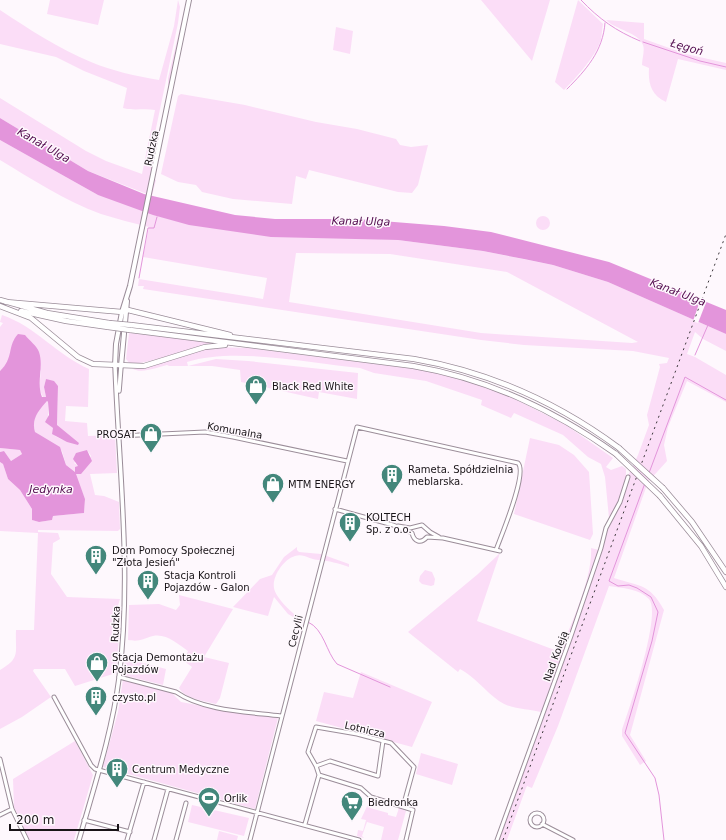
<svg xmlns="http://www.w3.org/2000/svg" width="726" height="840" font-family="'DejaVu Sans',sans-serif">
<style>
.green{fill:#fbddf7;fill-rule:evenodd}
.water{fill:#e395db}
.pier{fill:#fef8fd}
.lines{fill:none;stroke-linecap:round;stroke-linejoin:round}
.stream{stroke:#e395db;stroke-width:1}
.minor-casing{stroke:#9b8d99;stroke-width:5}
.tertiary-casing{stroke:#9b8d99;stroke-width:5.5}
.secondary-casing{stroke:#9b8d99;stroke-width:6}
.primary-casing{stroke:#9b8d99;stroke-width:6}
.minor{stroke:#fff;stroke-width:3}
.tertiary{stroke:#fff;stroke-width:3.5}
.secondary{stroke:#fff;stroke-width:4}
.primary{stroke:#fff;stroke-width:4.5}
.rail{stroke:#3d383c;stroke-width:1;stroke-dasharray:2 4;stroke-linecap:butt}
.primary-bridge-casing{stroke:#9b8d99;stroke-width:6;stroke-linecap:butt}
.primary-bridge{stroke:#fff;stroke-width:4.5}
.labels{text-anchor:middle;stroke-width:3;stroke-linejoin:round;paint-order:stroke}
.street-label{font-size:10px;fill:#191418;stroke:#fef8fd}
.poi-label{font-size:10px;fill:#191418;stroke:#fef8fd;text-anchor:start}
.water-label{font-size:11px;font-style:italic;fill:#530d4f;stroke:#fef8fd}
</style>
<rect width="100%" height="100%" fill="#fef8fd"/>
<!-- green -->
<path class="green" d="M50,0H104L98,25L47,14Z
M178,0L180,7L178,23L155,133L157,148L151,178L156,180L152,196L88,171L0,118V98L86,151L106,161L142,174L155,110C144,108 134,111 123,108L127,88L84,71L56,57L0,44V10C29,29 59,49 91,62C112,71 136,76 159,80L174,26Z
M481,0H550L532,61Z
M578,0L603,24C602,29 602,34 601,39C597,55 576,78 564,90L555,82Z
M186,3L170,84L168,85V78Z
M606,20L644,23V39L686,54L726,63V70L678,59L666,102C651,95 648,83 649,68L642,65C642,59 645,50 643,45C638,32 616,30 606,20Z
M336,27L353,31L350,54L333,50Z
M181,94L245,105L316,122L357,129L396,139L400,145L411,147L428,145L418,185L412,193L398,192L309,170L306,179L296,176L292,204L233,199L202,192L196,185L178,182L161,174L178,96Z
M0,140L98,195L355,238L398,240L483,251L553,265L608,282L726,334V351L703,339L695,332L687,354L695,357L726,375V402L687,381L668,427L664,445L667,461L648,482L614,578C641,587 649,583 664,610L630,735L646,761L640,765L622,736V730C629,709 662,614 649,599C640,589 622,588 609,586L558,726L532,788L527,786L526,788L507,840H498L521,778L541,712C528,709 510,709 499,701C485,691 475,677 460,669L458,672L408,632L478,574L500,553L477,621L560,652C571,624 593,577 591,548L599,550L606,524L612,514L609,518L605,477L601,464L588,457L563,435L514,413L511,418L481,405L482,400L426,381L374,373L360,368C309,363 235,347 187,362L188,366L216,359L248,361L358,373L357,399L319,392L318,399L241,382L240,370L212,366H169L167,365C158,367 142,374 133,369L157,364L210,347L249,348L431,371L499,391L566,425L613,458L606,467L611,470L622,466L626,469V480L638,455L649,425L647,415L660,367L659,364L667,363L669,358L633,351L524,345L481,340L143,289L144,286H138L139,279L263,299L267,278L143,257L149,227C133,223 117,219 101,214C65,201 32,179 0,160ZM296,253L390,254L507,272L638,342L632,343L481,333L289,302Z
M536 223a7 7 0 1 1 14 0a7 7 0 1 1-14 0Z
M2,315C35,326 57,355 89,369L88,407L66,406L65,421L87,423L88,436L115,435L117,473L90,474L95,495L104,496L119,502L120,529L118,531L38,530V532L58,533L60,539L53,543L51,574L67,597L120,599L117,609L120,624L116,673L75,686L65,669H34L33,671L51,697L22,717L0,729V670C21,658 15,653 16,630H34L38,533L0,531V462L3,464L8,479L20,490L32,509V520L39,522L52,520L53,516L84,513L85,499L75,474L91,456L87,450L74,463L79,466L75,472L66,465L62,451L35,432C31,420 38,409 46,401L48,402V424L53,428L55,436L63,440L57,425L58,386L46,379L44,387L46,397H43L39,389L41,371L14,339L8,363L0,371V327L3,323L0,322Z
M129,333L218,343C188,347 160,362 130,364L126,359Z
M530,438L559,445L574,455L589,472L593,534L590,540L514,514Z
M0,448L20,450L22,454L11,461L4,451L0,452Z
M297,547V550L299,552L321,554L349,564V567C337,563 330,561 319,560C310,560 304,553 295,556C284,559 272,576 274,588C275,597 294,616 302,619V622L288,614L274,597L268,616L233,607L260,579L272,575L284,557Z
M425,570L432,572L435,579L434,585L431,586L422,584L419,581L420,576Z
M179,595L233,609L204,657L229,663L220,698L216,704C205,701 185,699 179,688L192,667L184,661L188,651C178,644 166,633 153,636C142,639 140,642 128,640L129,605L159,604L176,610L180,605Z
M125,658L166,669L163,685L123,675Z
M361,672L432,702L412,747L316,721L324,692L353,698Z
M123,679L172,693L181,702L224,710L278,718L255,809L103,767L118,712Z
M75,741L93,775L74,840H29L14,807L13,779Z
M421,753L458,764L452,785L416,774Z
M370,800V808L388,813V815L396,817L399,808L406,811L398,840H381L384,827L367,822L362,836L364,838L357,836L358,830L363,831L366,820L361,819Z
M192,805L249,818L244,836L188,822Z
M219,831L238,836L237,840H217Z"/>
<!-- water -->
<path class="water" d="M0,118L88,171L144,194L235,215L275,219H357L444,226L491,232L609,262L726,310V334L608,282L553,265L524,259L483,251L398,240L271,237L189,225L153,215L98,195L0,140Z
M18,334L25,335C29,340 37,346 39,352C44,367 36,382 42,397H46L44,387L46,379L54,381L58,386L57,425L79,443L78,445L67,442L52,434L53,428L45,422L49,415L48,402L47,401C39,410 31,419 35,432L60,447L66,465L75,472V467L78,466L73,459L76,453L87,450L92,461L81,474H76L85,499L84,513L53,516L52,520L39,522L32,520V509L20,490L8,479L3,464L0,462V452L4,451L11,461L22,454L20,450L0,448V371C14,358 7,346 18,334Z"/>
<!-- pier -->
<path class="pier" d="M701,298L707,300L698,323L693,321Z"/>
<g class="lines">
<!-- stream -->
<path class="stream" d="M581,0C599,19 616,31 640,41
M643,42L700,61L726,67
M567,89C586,70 603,51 605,23
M139,278L148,228H154L157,217
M695,355L708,325
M649,473L685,377L726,400
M645,483L609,581L618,586L629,585L637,588L651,597L658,612L652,641L625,733L655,778L659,795L664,840
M308,622C324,629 326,652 337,664L390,687"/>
<!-- minor casing -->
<g class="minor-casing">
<path id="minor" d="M118,436L205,432L233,437L347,461
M335,509L393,525L412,533C414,542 421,544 427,537L443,538L500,551
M398,526L410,528L422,525L430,532L439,537
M119,677L176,692C203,711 249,712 281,716
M54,697L91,765L95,769L359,840
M0,759L12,809L27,840
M316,766L330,761L378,776L383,741
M319,775L361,788L371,797L413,810L406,840
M530 820a7 7 0 1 1 14 0a7 7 0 1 1-14 0Z
M0,815L12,809
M84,820L130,832
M305,824L319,775L316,766L308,752L316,727L357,734L391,743L414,767L403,807
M542,824L573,840
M127,840L144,782
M154,840L168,789
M176,840L186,803
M250,840L357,427L518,463C528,473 501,536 496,550
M497,840L571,636L601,548L606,528L620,502L628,477"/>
</g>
<!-- tertiary casing -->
<g class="tertiary-casing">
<path id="tertiary" d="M119,391L121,366
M79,840C94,787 112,733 119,678C132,575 119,470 115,366"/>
</g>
<!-- secondary casing -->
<g class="secondary-casing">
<path id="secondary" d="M115,366L116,344L122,312L130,286L189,0
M121,366L127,301"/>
</g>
<!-- primary casing -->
<g class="primary-casing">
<path id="primary" d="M0,300L47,313L109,323
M6,302L122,312L128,310L230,335
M0,306L31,318L78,357L93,364L144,366L205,347L225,345
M21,311L66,321L108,327
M131,325L414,359C490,372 557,402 619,448
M130,330L413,366C489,379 554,410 616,454
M663,488L692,522L726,572
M660,496L701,546L726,587"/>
</g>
<!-- minor -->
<use href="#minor" class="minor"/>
<!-- tertiary -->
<use href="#tertiary" class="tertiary"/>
<!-- secondary -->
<use href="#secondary" class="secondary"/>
<!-- primary -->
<use href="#primary" class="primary"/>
<!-- rail -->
<path class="rail" d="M503,840L726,234"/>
<!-- primary-bridge casing -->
<g class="primary-bridge-casing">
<path id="primary-bridge" d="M109,323L131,325
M108,327L130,330
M619,448L663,488
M616,454L660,496"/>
</g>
<!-- primary-bridge -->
<use href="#primary-bridge" class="primary-bridge"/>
</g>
<!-- icons -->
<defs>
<g id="shop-pin" transform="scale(1.15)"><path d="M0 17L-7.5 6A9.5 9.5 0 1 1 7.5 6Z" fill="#43877b" stroke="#fef8fd"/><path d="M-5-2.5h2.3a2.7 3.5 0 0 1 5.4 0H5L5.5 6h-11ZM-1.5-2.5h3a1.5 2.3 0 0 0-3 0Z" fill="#fff"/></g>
<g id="building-pin" transform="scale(1.15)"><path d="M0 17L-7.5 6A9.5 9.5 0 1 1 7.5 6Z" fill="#43877b" stroke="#fef8fd"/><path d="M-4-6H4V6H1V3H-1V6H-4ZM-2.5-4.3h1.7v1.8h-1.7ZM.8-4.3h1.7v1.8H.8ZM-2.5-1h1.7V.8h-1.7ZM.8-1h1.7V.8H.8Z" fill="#fff"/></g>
<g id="stadium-pin" transform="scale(1.15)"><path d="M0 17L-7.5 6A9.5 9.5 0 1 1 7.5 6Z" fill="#43877b" stroke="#fef8fd"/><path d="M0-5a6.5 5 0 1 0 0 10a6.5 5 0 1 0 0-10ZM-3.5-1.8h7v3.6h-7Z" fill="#fff"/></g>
<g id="supermarket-pin" transform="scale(1.15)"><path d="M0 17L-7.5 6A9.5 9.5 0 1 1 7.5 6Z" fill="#43877b" stroke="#fef8fd"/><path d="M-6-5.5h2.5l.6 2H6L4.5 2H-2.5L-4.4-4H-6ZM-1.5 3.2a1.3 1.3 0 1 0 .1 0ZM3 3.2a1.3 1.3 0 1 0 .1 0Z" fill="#fff"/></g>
</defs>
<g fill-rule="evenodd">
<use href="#shop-pin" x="256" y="386"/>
<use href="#shop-pin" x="151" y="434"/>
<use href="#building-pin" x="392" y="475"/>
<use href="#shop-pin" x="273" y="484"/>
<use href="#building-pin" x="350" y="523"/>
<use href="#building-pin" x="96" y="556"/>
<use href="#building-pin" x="148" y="581"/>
<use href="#shop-pin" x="97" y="663"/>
<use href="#building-pin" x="96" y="697"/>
<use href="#building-pin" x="117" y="769"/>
<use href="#stadium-pin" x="209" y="798"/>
<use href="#supermarket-pin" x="352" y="802"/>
</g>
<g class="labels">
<!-- street labels -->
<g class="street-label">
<text transform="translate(151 148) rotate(-78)" y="4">Rudzka</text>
<text transform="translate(235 430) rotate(10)" y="4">Komunalna</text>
<text transform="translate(115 624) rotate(-87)" y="4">Rudzka</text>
<text transform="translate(295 631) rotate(-76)" y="4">Cecylii</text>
<text transform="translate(555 656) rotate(-70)" y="4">Nad Koleją</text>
<text transform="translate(365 729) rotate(13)" y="4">Lotnicza</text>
</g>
<!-- poi labels -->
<g class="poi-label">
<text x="272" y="390">Black Red White</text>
<text x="136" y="438" text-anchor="end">PROSAT</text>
<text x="408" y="473">Rameta. Spółdzielnia<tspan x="408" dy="12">meblarska.</tspan></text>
<text x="288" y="488">MTM ENERGY</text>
<text x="366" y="521">KOLTECH<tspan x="366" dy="12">Sp. z o.o.</tspan></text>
<text x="112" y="554">Dom Pomocy Społecznej<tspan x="112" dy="12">"Złota Jesień"</tspan></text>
<text x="164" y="579">Stacja Kontroli<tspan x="164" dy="12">Pojazdów - Galon</tspan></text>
<text x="112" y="661">Stacja Demontażu<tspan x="112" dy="12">Pojazdów</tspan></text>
<text x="112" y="701">czysto.pl</text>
<text x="132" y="773">Centrum Medyczne</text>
<text x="224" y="802">Orlik</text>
<text x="368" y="806">Biedronka</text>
</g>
<!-- water labels -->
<g class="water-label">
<text transform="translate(687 47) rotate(16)" y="4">Łęgoń</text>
<text transform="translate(44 145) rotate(30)" y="4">Kanał Ulga</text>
<text transform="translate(361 221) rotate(1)" y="4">Kanał Ulga</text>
<text transform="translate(678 292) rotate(21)" y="4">Kanał Ulga</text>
<text x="51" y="493">Jedynka</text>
</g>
</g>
<!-- scale -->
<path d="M10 824v6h108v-6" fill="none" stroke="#191418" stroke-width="2"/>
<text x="16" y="824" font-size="12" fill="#191418" stroke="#fef8fd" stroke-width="3" paint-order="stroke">200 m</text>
</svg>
